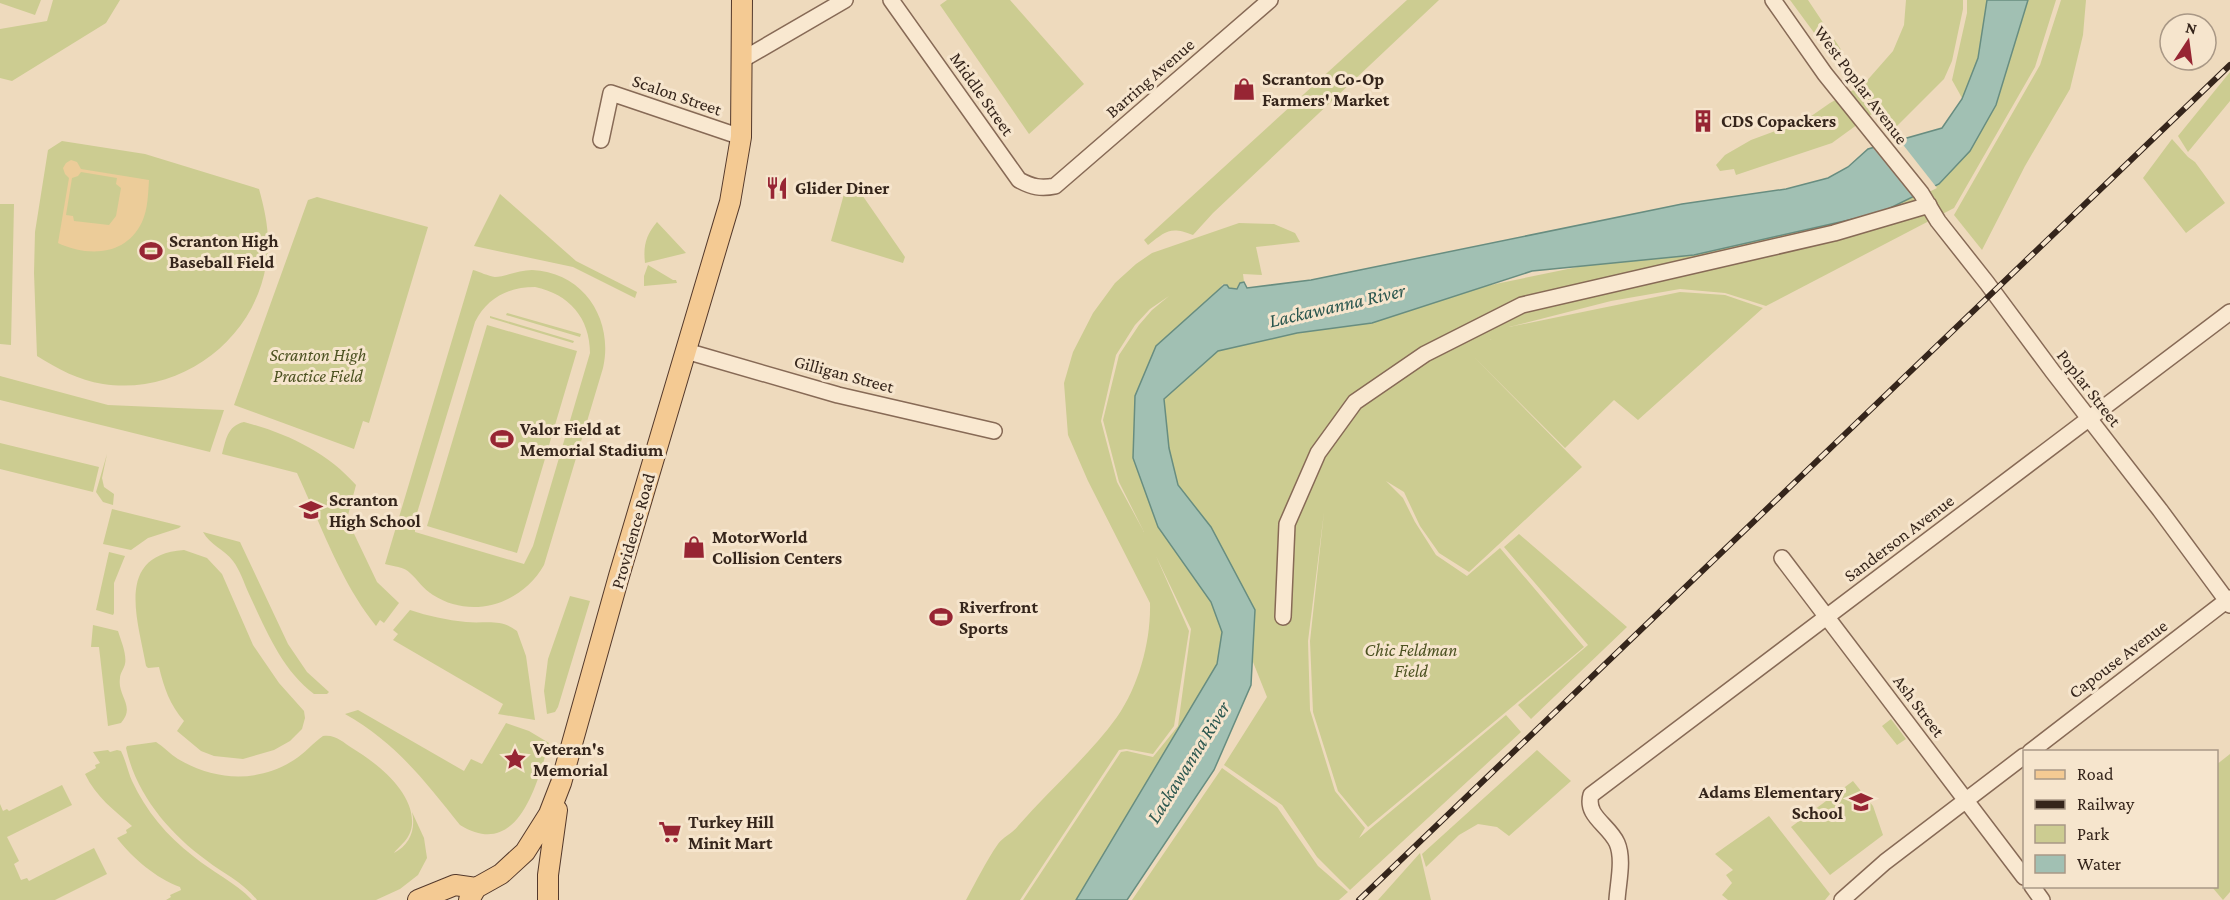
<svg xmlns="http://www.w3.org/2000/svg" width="2230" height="900" font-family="'Crimson Pro',serif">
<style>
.green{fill:#cccc91;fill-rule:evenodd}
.sand{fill:#eccc99;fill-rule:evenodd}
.water{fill:#a1c0b3;stroke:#688d80;stroke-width:1.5}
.pier{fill:#eedabd}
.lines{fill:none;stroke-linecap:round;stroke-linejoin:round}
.minor-casing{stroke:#876a56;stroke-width:18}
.major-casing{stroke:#54392b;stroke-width:22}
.minor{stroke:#f9e8d0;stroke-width:15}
.major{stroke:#f4ca93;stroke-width:20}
.rail-casing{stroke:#35251b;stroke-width:6}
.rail{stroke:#f6e5cd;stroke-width:4;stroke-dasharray:11;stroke-linecap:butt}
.labels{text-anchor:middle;stroke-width:6;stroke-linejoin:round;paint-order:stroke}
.street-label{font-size:18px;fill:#35251b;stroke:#f6e5cd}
.poi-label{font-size:18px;font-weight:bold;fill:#35251b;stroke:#f6e5cd;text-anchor:start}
.park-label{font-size:18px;font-style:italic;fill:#4c5221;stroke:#f6e5cd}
.water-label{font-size:20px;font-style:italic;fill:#2a564e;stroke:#f6e5cd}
</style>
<rect width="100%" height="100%" fill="#eedabd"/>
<!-- green -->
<path class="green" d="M0,0H41L35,15L0,3Z
M53,0H120L106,23L12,81L0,78V29L47,21Z
M947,0H1010L1084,84L1029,134L940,5Z
M1407,0H1439L1213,213L1193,235C1170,226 1166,231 1148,245L1144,240Z
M1790,0H1808L1844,54L1833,52L1826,49Z
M1906,0H1963V9L1952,61L1944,79L1893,130L1876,111L1832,143L1736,175L1734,169L1720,171L1716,165L1725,155L1751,140L1807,119L1830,103L1864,84L1893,51L1904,25Z
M1967,0H2056L2035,67L1954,208L1766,306L1725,293L1680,289L1611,301L1509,327L1490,340L1509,327L1680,292L1725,295L1763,308L1638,420L1614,400L1565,448L1474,357L1582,467L1469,572L1439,553L1420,526L1404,492L1386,481L1403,498L1415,522L1436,555L1467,576L1500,548L1584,647L1368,827L1338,791L1313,712L1310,641L1324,512L1308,641L1310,710L1335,791L1365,828L1359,838L1506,715L1521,732L1350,890L1317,857L1282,805L1224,765L1267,697L1253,662L1247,666L1078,900H1023L1121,752L1127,751L1153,757L1178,726L1191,629L1156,556L1189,631L1174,726L1153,754L1126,749L1119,750L1020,900H966C976,882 986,861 998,844C1003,837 1013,833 1018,826C1050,789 1089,756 1117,717C1139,685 1151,641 1150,603L1088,481L1068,435L1064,383L1073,352L1093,313L1115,283L1136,264L1152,253L1239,223L1274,224L1295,233L1300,242L1256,247L1262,275L1243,274L1244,282H1240L1237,288H1229L1227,285L1223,284L1213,299L1466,290L1738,234L1972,116L1952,80L1967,13ZM1169,296L1152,310L1139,325L1119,355L1103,420L1119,482L1144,532L1117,482L1101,421L1116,355L1135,325L1150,309Z
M2061,0H2086L2083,35L2070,89L2025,166L1982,250L1954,215L2040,65Z
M2230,72V101L2188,152L2178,136Z
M2172,139L2188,157L2195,162L2225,203L2186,233L2143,178Z
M62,141L145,154L259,189C266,214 271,239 266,265C254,340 180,396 103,384C78,380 58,369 37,356L34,273L35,232L48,150Z
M858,189L905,257L903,263L831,241L844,194Z
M500,194L576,261L637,292L635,298L573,267L474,246Z
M317,197L428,227L369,423L363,421L354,449L234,405L308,200Z
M0,204H14L11,345L0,344Z
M657,222L686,253L645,263C643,246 646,235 657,222Z
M648,265L673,280H676L677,283L644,286V276Z
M473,270C480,272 488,276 495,277C503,277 519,270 532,270C584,272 614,320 603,368L544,565C522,604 472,620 433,595C423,589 418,580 410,573C405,567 392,566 385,564ZM535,287C569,294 590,318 590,353L533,546L524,564L415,532V529L417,513L475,322C487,298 508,287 535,287Z
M507,313L581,334L580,337L506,315Z
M490,316L574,341L573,343L490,318Z
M487,325L577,351L517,553L427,526Z
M0,376L108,405L224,410L210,452L0,400Z
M244,422C286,433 327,452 356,485L347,519L377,582L399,603L384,623L380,620L376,626C340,581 321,525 297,473L222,454C226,440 227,426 244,422Z
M0,443L99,467L93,492L0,469Z
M107,454L102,478L104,487L114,494L113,505L103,502L96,492Z
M112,509L181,526L179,528L148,538L131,550L103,544Z
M203,532L240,542L288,644L307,672L329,692L327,694H314C282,670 266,630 249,594C244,583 240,570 233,561C224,549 210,545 203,532Z
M1519,534L1627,627L1531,719L1518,705L1588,645L1504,547Z
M184,550L207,558L222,574L253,645L279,683L304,711L305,718L302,729L290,741L274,750L243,759L214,756L201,751L177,731L184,721C170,705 164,688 159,667L148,668L146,666C138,620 114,555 184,550Z
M109,552L125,556L114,583V613L113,615L96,610Z
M570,596L590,601L558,707L555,712L547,714L544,691L548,659Z
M410,610C428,616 447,620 466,622C486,624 500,618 517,631L526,656L535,720L498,714L503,704L393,640L398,634L393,630Z
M93,625L118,631C121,641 127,654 125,664C124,669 120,673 120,678C117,696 136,706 121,723L108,726L99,647H91Z
M358,710L464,771L471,759L482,764L506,723L529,731L549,743C537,784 518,861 460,825C424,780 396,743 345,714Z
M1891,719L1906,739L1897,745L1882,726Z
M323,736C335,734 343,742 352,748C377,763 414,792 412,824C411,839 400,845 394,853C410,845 416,829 412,812L424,838L427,858L418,875L400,889L376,900H257C243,882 224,874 206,860C169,833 136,794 126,748L127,746L156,742C164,747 170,754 178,759C215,781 258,783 294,760C305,753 313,743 323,736Z
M108,750L110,752L117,750L121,751C126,761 128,772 132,781C146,811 167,836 193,856C212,872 235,882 252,900H166L171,897L170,895L181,890L180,887C156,878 133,859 117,838L127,833L126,830L132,826C114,810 96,797 85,774L96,768L95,765L100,763L93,752Z
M1537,750L1571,781L1509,836L1497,827L1478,824L1459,835L1426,867L1422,854Z
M2230,754V892L2223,900L2212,887L2216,886V765Z
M1222,768L1277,807L1318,866L1348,892L1339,900H1132Z
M1853,781L1873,806L1883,835L1830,875L1791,827Z
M62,785L72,805L7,837L19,861L14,864L21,880L27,878L29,881L94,848L107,874L55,900H0V804L3,811L7,809L9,811Z
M1769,816L1830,894L1825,900H1728L1722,895L1732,883L1726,875L1733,870L1715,854Z
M1420,853L1431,900H1378Z"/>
<!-- sand -->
<path class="sand" d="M71,160L77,162L81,169L149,180C148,194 148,209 142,222C126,256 88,257 58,243L69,178L65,174L63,168L66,163ZM81,172L117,178L116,184L121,188L116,216L109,225L74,221L73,216L66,215L72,178L78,176Z"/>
<!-- water -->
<path class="water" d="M1987,0H2028L1996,105L1970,151L1939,184L1880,213L1694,255L1532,271L1372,323L1297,333L1218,351L1164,399L1169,448L1178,485L1211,527L1255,610L1251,685L1214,770L1127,900H1076L1217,664L1222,632L1211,602L1158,527L1133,458L1135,396L1156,346L1224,285H1227L1229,288L1237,289L1240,283L1244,282L1247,288L1311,280L1682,204L1786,189L1828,178L1848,167L1868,149L1942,128L1962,99L1978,58Z"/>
<!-- pier -->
<path class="pier" d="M1897,137L1937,188L1915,199L1871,145Z"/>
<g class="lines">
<!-- minor casing -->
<g class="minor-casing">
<path id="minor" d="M891,0L1019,180C1032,187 1041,189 1055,186L1270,0
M1773,0L1825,74L1921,193L1938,221L1987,283L2053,372L2160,510L2230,605
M740,61L845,0
M601,140L611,93L741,137
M686,351L838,395L994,431
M1782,558L2024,877
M1283,617L1287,524L1318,453L1355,402L1425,354L1522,305L1834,233L1929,205
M2030,752L2230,598
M2032,886L2042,900
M1617,900C1618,883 1624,859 1617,843C1609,825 1585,816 1591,795L2230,312
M1842,900L1885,862L2024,756"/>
</g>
<!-- major casing -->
<g class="major-casing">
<path id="major" d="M418,900L455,885L476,888
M469,900L476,888L501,874L525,852L549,814L561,783L619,576L730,202L741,137L742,0
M548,900V875L557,810"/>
</g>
<!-- minor -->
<use href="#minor" class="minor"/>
<!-- major -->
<use href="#major" class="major"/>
<!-- rail casing -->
<g class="rail-casing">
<path id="rail" d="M1359,900L2230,65"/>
</g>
<!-- rail -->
<use href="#rail" class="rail"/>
</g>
<!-- icons -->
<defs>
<g id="shop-bare" transform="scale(1.8)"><path d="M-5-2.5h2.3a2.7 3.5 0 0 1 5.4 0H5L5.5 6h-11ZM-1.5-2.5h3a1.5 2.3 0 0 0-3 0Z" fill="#972533" stroke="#f6e5cd" stroke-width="2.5" paint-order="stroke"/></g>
<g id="building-bare" transform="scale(1.8)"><path d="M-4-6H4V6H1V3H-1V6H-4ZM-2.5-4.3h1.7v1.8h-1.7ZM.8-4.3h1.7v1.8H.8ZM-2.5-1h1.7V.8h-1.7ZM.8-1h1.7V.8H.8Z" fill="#972533" stroke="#f6e5cd" stroke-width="2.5" paint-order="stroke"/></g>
<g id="restaurant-bare" transform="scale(1.8)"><path d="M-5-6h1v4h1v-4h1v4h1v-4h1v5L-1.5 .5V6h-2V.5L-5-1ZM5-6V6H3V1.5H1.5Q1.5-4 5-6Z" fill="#972533" stroke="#f6e5cd" stroke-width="2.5" paint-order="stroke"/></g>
<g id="stadium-bare" transform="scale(1.8)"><path d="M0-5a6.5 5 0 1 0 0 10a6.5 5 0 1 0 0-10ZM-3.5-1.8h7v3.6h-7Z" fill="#972533" stroke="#f6e5cd" stroke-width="2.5" paint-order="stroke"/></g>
<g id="school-bare" transform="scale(1.8)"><path d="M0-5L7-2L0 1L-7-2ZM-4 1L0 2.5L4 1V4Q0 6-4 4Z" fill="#972533" stroke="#f6e5cd" stroke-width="2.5" paint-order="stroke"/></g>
<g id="sight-bare" transform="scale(1.8)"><path d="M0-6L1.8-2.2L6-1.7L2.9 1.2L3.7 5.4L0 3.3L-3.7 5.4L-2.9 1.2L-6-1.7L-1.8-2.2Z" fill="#972533" stroke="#f6e5cd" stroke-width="2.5" paint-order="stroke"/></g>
<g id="supermarket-bare" transform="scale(1.8)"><path d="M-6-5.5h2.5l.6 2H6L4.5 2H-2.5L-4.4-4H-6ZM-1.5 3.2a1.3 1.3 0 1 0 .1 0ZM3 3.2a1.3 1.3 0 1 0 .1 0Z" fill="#972533" stroke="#f6e5cd" stroke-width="2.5" paint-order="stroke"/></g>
</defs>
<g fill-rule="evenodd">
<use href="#shop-bare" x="1244" y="89"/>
<use href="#building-bare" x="1703" y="121"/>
<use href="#restaurant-bare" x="777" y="188"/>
<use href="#stadium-bare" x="151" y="251"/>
<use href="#stadium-bare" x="502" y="439"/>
<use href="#school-bare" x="311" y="510"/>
<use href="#shop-bare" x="694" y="547"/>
<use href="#stadium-bare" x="941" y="617"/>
<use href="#sight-bare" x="515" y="759"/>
<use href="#school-bare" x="1861" y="802"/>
<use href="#supermarket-bare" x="670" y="832"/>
</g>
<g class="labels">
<!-- street labels -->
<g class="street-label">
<text transform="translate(1150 78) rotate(-41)" y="6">Barring Avenue</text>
<text transform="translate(1861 85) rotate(53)" y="6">West Poplar Avenue</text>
<text transform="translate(982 94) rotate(55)" y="6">Middle Street</text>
<text transform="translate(677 95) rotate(19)" y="6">Scalon Street</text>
<text transform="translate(844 374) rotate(15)" y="6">Gilligan Street</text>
<text transform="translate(2089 388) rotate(52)" y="6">Poplar Street</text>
<text transform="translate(633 531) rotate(-74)" y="6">Providence Road</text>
<text transform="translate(1899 538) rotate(-37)" y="6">Sanderson Avenue</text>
<text transform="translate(2118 659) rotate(-37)" y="6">Capouse Avenue</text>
<text transform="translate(1919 706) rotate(53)" y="6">Ash Street</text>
</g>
<!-- poi labels -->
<g class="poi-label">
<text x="1262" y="85">Scranton Co-Op<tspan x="1262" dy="21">Farmers' Market</tspan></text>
<text x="1721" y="127">CDS Copackers</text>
<text x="795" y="194">Glider Diner</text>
<text x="169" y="247">Scranton High<tspan x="169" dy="21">Baseball Field</tspan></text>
<text x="520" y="435">Valor Field at<tspan x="520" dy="21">Memorial Stadium</tspan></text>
<text x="329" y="506">Scranton<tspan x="329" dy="21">High School</tspan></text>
<text x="712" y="543">MotorWorld<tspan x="712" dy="21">Collision Centers</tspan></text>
<text x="959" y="613">Riverfront<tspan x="959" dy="21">Sports</tspan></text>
<text x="533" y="755">Veteran's<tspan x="533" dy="21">Memorial</tspan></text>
<text x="1843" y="798" text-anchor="end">Adams Elementary<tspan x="1843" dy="21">School</tspan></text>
<text x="688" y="828">Turkey Hill<tspan x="688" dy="21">Minit Mart</tspan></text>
</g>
<!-- park labels -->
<g class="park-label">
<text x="318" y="361">Scranton High<tspan x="318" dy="21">Practice Field</tspan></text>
<text x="1411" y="656">Chic Feldman<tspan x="1411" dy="21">Field</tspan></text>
</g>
<!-- water labels -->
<g class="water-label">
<text transform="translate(1337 305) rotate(-13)" y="7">Lackawanna River</text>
<text transform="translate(1188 762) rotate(-58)" y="7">Lackawanna River</text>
</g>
</g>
<!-- legend -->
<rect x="2023" y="750" width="195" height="138" fill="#f6e5cd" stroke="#a99886" stroke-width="1.5"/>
<rect x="2035" y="770" width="30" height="9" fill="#f4ca93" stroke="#a99886" stroke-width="1.5"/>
<text x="2077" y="780" font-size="18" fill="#35251b">Road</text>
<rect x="2035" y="800" width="30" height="9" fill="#35251b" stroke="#a99886" stroke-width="1.5"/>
<text x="2077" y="810" font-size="18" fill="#35251b">Railway</text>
<rect x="2035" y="825" width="30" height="18" fill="#cccc91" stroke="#a99886" stroke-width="1.5"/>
<text x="2077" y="840" font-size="18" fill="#35251b">Park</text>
<rect x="2035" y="855" width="30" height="18" fill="#a1c0b3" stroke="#a99886" stroke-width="1.5"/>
<text x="2077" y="870" font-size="18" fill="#35251b">Water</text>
<!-- north arrow -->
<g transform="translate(2188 42) rotate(13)"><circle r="28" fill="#f6e5cd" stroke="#a99886" stroke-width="1.5"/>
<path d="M0-4.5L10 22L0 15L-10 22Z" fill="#972533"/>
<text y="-9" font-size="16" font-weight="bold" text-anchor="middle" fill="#35251b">N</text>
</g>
</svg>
